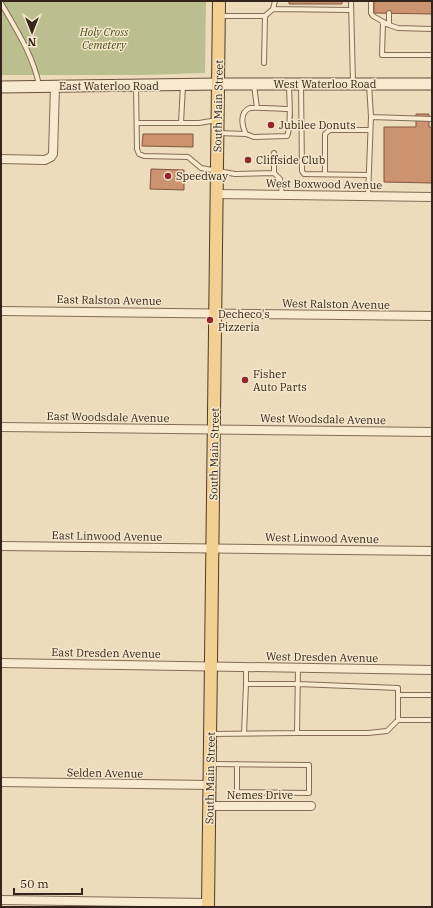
<svg xmlns="http://www.w3.org/2000/svg" width="433" height="908" font-family="'IBM Plex Serif',serif">
<style>
.cemetery{fill:#bbbf90}
.building{fill:#cc9371;stroke:#83553c}
.lines{fill:none;stroke-linecap:round;stroke-linejoin:round}
.lane-casing{stroke:#846c56;stroke-width:6}
.street-casing{stroke:#846c56;stroke-width:10}
.secondary-casing{stroke:#664e39;stroke-width:13}
.primary-casing{stroke:#513b2a;stroke-width:14}
.lane{stroke:#f8eace;stroke-width:4}
.street{stroke:#f8eace;stroke-width:8}
.secondary{stroke:#f8eace;stroke-width:11}
.primary{stroke:#f2d092;stroke-width:12}
.poi-dot{fill:#93262b;stroke:#f5e7cb;stroke-width:1.5}
.labels{text-anchor:middle;stroke-width:3;stroke-linejoin:round;paint-order:stroke}
.park-label{font-size:11px;font-style:italic;fill:#465021;stroke:#f5e7cb}
.street-label{font-size:11px;fill:#33251b;stroke:#f5e7cb}
.poi-label{font-size:11px;fill:#33251b;stroke:#f5e7cb;text-anchor:start}
</style>
<rect width="100%" height="100%" fill="#eddcbc"/>
<!-- cemetery -->
<path class="cemetery" d="M1,1H206L205,73L143,75H1Z"/>
<!-- building -->
<path class="building" d="M289,1H342V4H289Z
M374,1H432V14L374,13Z
M416,114H429V127H432V183L384,182V127H416Z
M143,134H193V147L142,146Z
M151,169L184,170V190L150,189Z"/>
<g class="lines">
<!-- lane casing -->
<g class="lane-casing">
<path id="lane" d="M351,1L353,83
M371,1V13L373,16L389,25L398,28L432,29
M1,3C16,29 33,55 39,85
M273,9L275,1
M221,16H265L273,9L350,10
M383,22L382,55H432
M389,25V13
M264,63L265,16
M254,85L257,108
M301,85L302,171L304,174L368,175
M136,86L137,149L139,154L144,156L188,157L201,168L235,174L274,173
M289,109C282,109 256,107 250,108C239,112 242,127 246,134L254,137L287,136C292,126 289,97 289,84
M371,117L432,119
M137,123H199L217,120
M181,123L183,85
M218,133L246,134
M274,153V173L280,179L282,195
M325,174V134L330,130H370
M368,196L371,117L369,84
M246,667V684
M398,695V720
M244,733L246,684H298L398,688V695H432
M297,733H368L387,731L398,720H432
M211,734L297,733L298,668
M210,764L309,765V793L237,792V764"/>
</g>
<!-- street casing -->
<g class="street-casing">
<path id="street" d="M1,159L45,160L51,157L53,154L55,86
M216,194L432,197
M1,311L432,316
M1,427L432,432
M1,546L432,551
M1,663L432,670
M1,782L210,785
M209,806H311
M1,900L208,903"/>
</g>
<!-- secondary casing -->
<g class="secondary-casing">
<path id="secondary" d="M1,87L218,84H432"/>
</g>
<!-- primary casing -->
<g class="primary-casing">
<path id="primary" d="M208,907L219,1"/>
</g>
<!-- lane -->
<use href="#lane" class="lane"/>
<!-- street -->
<use href="#street" class="street"/>
<!-- secondary -->
<use href="#secondary" class="secondary"/>
<!-- primary -->
<use href="#primary" class="primary"/>
</g>
<!-- markers -->
<g class="poi-dot">
<circle cx="271" cy="125" r="4"/>
<circle cx="248" cy="160" r="4"/>
<circle cx="168" cy="176" r="4"/>
<circle cx="210" cy="320" r="4"/>
<circle cx="245" cy="380" r="4"/>
</g>
<g class="labels">
<!-- park labels -->
<g class="park-label">
<text x="104" y="36">Holy Cross<tspan x="104" dy="13">Cemetery</tspan></text>
</g>
<!-- street labels -->
<g class="street-label">
<text x="325" y="88">West Waterloo Road</text>
<text x="109" y="90">East Waterloo Road</text>
<text transform="translate(218 106) rotate(-89)" y="4">South Main Street</text>
<text transform="translate(324 184) rotate(1)" y="4">West Boxwood Avenue</text>
<text transform="translate(109 300) rotate(1)" y="4">East Ralston Avenue</text>
<text transform="translate(336 304) rotate(1)" y="4">West Ralston Avenue</text>
<text transform="translate(108 417) rotate(1)" y="4">East Woodsdale Avenue</text>
<text transform="translate(323 419) rotate(1)" y="4">West Woodsdale Avenue</text>
<text transform="translate(214 454) rotate(-89)" y="4">South Main Street</text>
<text transform="translate(107 536) rotate(1)" y="4">East Linwood Avenue</text>
<text transform="translate(322 538) rotate(1)" y="4">West Linwood Avenue</text>
<text transform="translate(106 653) rotate(1)" y="4">East Dresden Avenue</text>
<text transform="translate(322 657) rotate(1)" y="4">West Dresden Avenue</text>
<text transform="translate(105 773) rotate(1)" y="4">Selden Avenue</text>
<text transform="translate(210 778) rotate(-89)" y="4">South Main Street</text>
<text x="260" y="799">Nemes Drive</text>
</g>
<!-- poi labels -->
<g class="poi-label">
<text x="279" y="129">Jubilee Donuts</text>
<text x="256" y="164">Cliffside Club</text>
<text x="176" y="180">Speedway</text>
<text x="218" y="318">Decheco's<tspan x="218" dy="13">Pizzeria</tspan></text>
<text x="253" y="378">Fisher<tspan x="253" dy="13">Auto Parts</tspan></text>
</g>
</g>
<!-- border -->
<rect width="433" height="908" fill="none" stroke="#33251b" stroke-width="4"/>
<!-- north arrow -->
<g transform="translate(32 32) rotate(180)" stroke="#f5e7cb" stroke-width="3" paint-order="stroke">
<path d="M0-3L7 15L0 10L-7 15Z" fill="#33251b"/>
<text y="-6" font-size="11" font-weight="bold" text-anchor="middle" fill="#33251b">N</text>
</g>
<!-- scale -->
<path d="M14 888v6h68v-6" fill="none" stroke="#33251b" stroke-width="2"/>
<text x="20" y="888" font-size="12" fill="#33251b" stroke="#f5e7cb" stroke-width="3" paint-order="stroke">50 m</text>
</svg>
